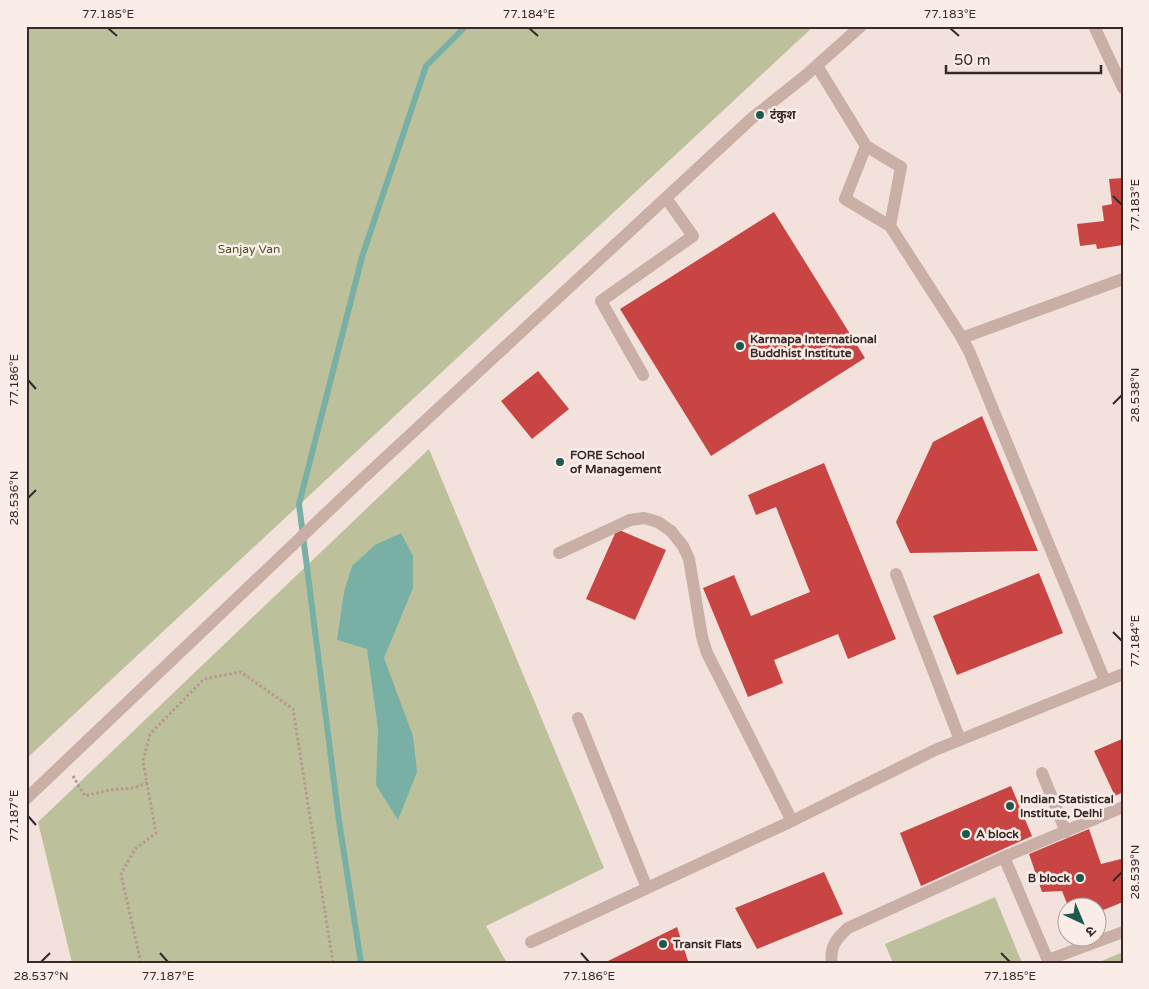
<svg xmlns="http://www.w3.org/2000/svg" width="1149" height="989" font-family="'Varela Round','Noto Sans Devanagari',sans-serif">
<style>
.green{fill:#bdc19b}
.water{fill:#79b0a5}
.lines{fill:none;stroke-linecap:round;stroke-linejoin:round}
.stream{stroke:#79b0a5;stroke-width:6}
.building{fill:#c84543}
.path{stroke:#b69891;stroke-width:3;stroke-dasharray:2.5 2.5;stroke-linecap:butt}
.minor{stroke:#caafa7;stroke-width:12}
.ticks{fill:none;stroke:#372927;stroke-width:2}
.poi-dot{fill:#1c594f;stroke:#faede7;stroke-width:2}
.labels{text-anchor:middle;stroke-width:5;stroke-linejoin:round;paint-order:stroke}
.poi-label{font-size:12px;font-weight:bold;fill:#372927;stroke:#faede7;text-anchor:start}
.park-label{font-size:12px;fill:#4f552b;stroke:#faede7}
.neatline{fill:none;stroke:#372927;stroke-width:2}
.ticks-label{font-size:12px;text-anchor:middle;fill:#372927}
</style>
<rect width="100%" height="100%" fill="#f2e2db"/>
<!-- green -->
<path class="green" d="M26,26H814L26,759Z
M429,449L604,868L486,926L507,963H72L38,822Z
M995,897L1022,963H893L885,944Z
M1123,952V963H1097Z"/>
<!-- water -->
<path class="water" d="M401,533L413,556V588L384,658L413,736L417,772L398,820L376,785L378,729L367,649L337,640L344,592L352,566L375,545Z"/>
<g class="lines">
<!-- stream -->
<path class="stream" d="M361,963L339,821L299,504L362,257L426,66L466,26"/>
</g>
<!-- building -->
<path class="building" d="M1123,178V245L1097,249L1096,244L1080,246L1077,224L1104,221L1102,206L1112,204L1109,179Z
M774,212L865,358L711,456L620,309Z
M538,371L569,409L532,439L501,401Z
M982,416L1038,551L910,553L896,522L933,442Z
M824,463L896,639L848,659L838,634L774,660L783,683L748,697L703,588L734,575L751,616L810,592L776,507L756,515L748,495Z
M617,529L666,550L635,620L586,599Z
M1039,573L1063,633L957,675L933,616Z
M1122,739L1123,741V792L1115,796L1094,751Z
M1011,786L1032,836L921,886L900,833Z
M1089,829L1101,864L1121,859L1123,865V902L1096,913V906H1068L1062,891L1042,892L1029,854Z
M824,872L843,914L757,949L735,908Z
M677,927L688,961L682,963H604Z"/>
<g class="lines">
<!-- path -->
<path class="path" d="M73,776L85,796L109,790L133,788L147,783
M141,963L121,874L135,849L156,833L143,761L150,734L204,679L241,672L293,709L333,963"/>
<!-- minor -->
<path class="minor" d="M1094,26L1123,88
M817,66L866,146L901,167L890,226L845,199L866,146
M890,226L959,333L969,351L1105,681
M962,338L1123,279
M643,375L601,301L693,236L666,198
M559,553L630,520L644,518L658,522L671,531L683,546L689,559L702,637L707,653L792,821
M896,574L960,740
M578,718L647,888
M1042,773L1066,832
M26,799L358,483L751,119L805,76L861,26
M1004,857L1049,963
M531,942L792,821L935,750L1123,674
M1048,960L1123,932
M832,963C829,947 837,938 848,928L1004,857L1123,807"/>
</g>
<!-- ticks -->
<path class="ticks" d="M108,28L117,36M529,28L538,36M950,28L959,36M1113,196L1122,205M28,380L36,389M1113,404L1122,395M28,498L36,490M1113,632L1122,641M28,816L36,825M1113,881L1122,872M160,953L168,962M581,953L589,962M1001,953L1010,962M41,962L50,953"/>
<!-- markers -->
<g class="poi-dot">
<circle cx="760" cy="115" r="5"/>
<circle cx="740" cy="346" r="5"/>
<circle cx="560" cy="462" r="5"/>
<circle cx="1010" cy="806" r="5"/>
<circle cx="966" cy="834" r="5"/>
<circle cx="1080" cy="878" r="5"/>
<circle cx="663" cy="944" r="5"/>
</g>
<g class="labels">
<!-- poi labels -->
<g class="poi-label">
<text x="770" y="119">टंकुश</text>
<text x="750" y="343">Karmapa International<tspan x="750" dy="14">Buddhist Institute</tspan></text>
<text x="570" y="459">FORE School<tspan x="570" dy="14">of Management</tspan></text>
<text x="1020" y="803">Indian Statistical<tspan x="1020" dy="14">Institute, Delhi</tspan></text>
<text x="976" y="838">A block</text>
<text x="1070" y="882" text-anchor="end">B block</text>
<text x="673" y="948">Transit Flats</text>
</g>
<!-- park labels -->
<g class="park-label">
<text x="249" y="253">Sanjay Van</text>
</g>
</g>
<!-- border -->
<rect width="1149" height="989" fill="none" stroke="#faede7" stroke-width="55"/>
<!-- north arrow -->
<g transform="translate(1082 922) rotate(136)"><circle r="24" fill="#faede7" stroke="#ac9f9a"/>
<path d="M0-4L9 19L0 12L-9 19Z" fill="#1c594f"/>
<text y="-8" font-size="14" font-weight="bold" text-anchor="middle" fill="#372927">उ</text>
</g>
<!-- scale -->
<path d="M946 65v8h155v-8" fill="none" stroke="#372927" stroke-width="2.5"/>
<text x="954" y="65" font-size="15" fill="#372927" stroke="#faede7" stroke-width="4" paint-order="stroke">50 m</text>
<rect x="28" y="28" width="1094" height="934" class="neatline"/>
<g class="ticks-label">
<text x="108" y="18">77.185°E</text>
<text x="529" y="18">77.184°E</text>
<text x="950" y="18">77.183°E</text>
<text transform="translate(1135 205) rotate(-90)" y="4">77.183°E</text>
<text transform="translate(14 380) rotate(-90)" y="4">77.186°E</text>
<text transform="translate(1135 395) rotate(-90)" y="4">28.538°N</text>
<text transform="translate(14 498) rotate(-90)" y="4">28.536°N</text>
<text transform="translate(1135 641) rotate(-90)" y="4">77.184°E</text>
<text transform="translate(14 816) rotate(-90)" y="4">77.187°E</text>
<text transform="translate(1135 872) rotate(-90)" y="4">28.539°N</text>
<text x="41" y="980">28.537°N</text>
<text x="168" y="980">77.187°E</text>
<text x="589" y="980">77.186°E</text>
<text x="1010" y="980">77.185°E</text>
</g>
</svg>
